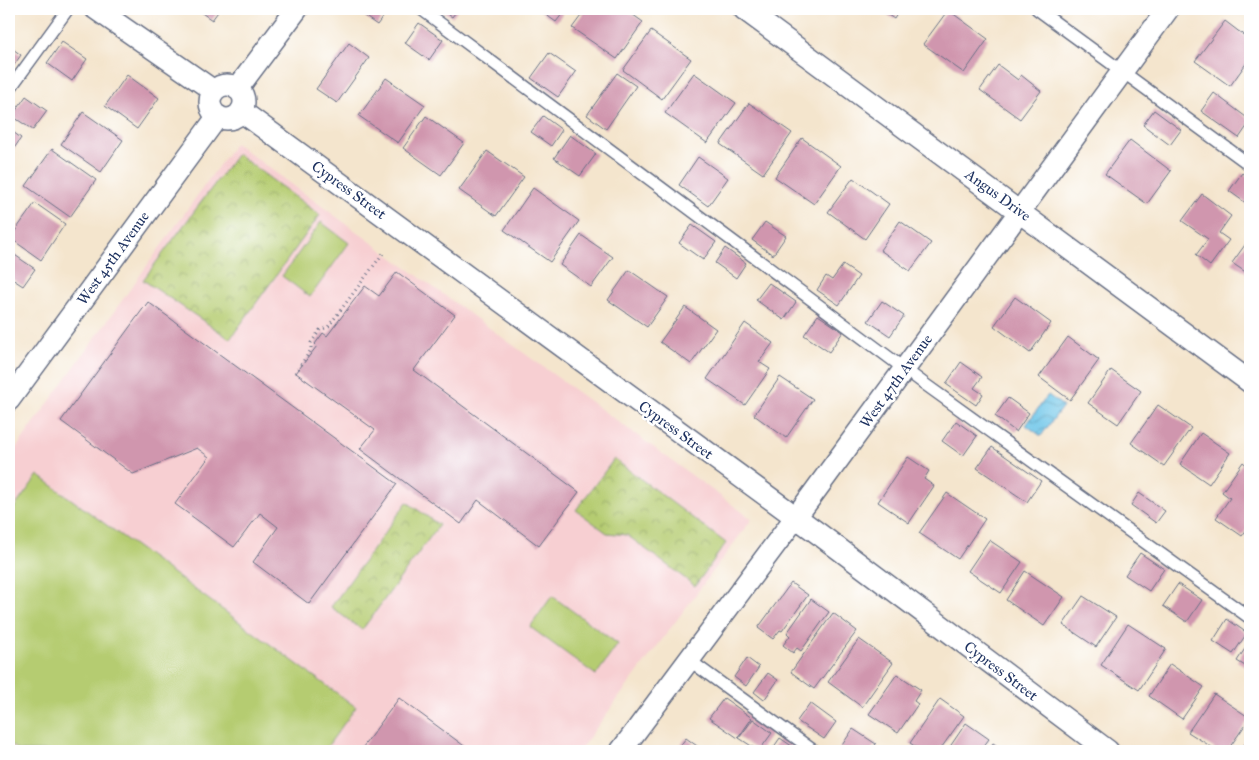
<svg xmlns="http://www.w3.org/2000/svg" width="1259" height="760" font-family="'IM FELL Great Primer',serif">
<style>
.built{fill:#f7cfd2}
.green{fill:#b5cc71;stroke:#687e68}
.park{fill:url(#park-crowns);stroke:#687e68}
.water{fill:url(#water-waves);stroke:#427aa3}
.building{fill:#d096ae}
.lines{fill:none;stroke-linecap:round;stroke-linejoin:round}
.lane-casing{stroke:#676f85;stroke-width:14}
.street-casing{stroke:#676f85;stroke-width:24}
.path{stroke:#676f85;stroke-width:3;stroke-dasharray:1 4;stroke-linecap:butt}
.lane{stroke:#fff;stroke-width:11}
.street{stroke:#fff;stroke-width:21}
.labels{text-anchor:middle;stroke-width:5;stroke-linejoin:round;paint-order:stroke}
.street-label{font-size:15px;fill:#1b2f5e;stroke:#fff}
</style>
<defs>
<pattern id="park-crowns" width="20" height="18" patternUnits="userSpaceOnUse" patternTransform="scale(1.25)"><rect width="20" height="18" fill="#b5cc71"/><path d="M2 6a3 3 0 1 1 6 0M12 15a3 3 0 1 1 6 0" fill="none" stroke="#92a660"/></pattern>
<pattern id="water-waves" width="16" height="10" patternUnits="userSpaceOnUse" patternTransform="scale(1.25)"><rect width="16" height="10" fill="#6ac4e8"/><path d="M0 5q4-4 8 0t8 0" fill="none" stroke="#56a0bf"/></pattern>
</defs>
<rect width="100%" height="100%" fill="#fff"/>
<filter id="ink" filterUnits="userSpaceOnUse"><feTurbulence type="fractalNoise" baseFrequency=".02" numOctaves="2"/><feDisplacementMap in="SourceGraphic" scale="10" xChannelSelector="R" yChannelSelector="G"/><feConvolveMatrix kernelMatrix="1 2 1 2 8 2 1 2 1" color-interpolation-filters="sRGB"/></filter>
<filter id="wash" filterUnits="userSpaceOnUse"><feTurbulence type="fractalNoise" baseFrequency=".0096" numOctaves="4" result="noise"/><feDisplacementMap in="SourceGraphic" scale="20" xChannelSelector="R" yChannelSelector="G"/><feGaussianBlur stdDeviation="1.12" result="paint"/><feColorMatrix in="noise" values="0 0 0 0 0 0 0 0 0 0 0 0 0 0 0 0 0 1.4 0 .05"/><feComposite in="paint" operator="in"/></filter>
<g filter="url(#wash)">
<rect width="100%" height="100%" fill="#f4e5cd"/>
<!-- built -->
<path class="built" d="M235,143L752,519L579,751H9V458Z"/>
<!-- green -->
<path class="green" d="M321,222L349,243L310,297L282,276Z
M38,475L356,707L324,751H19L9,744V515Z
M552,596L618,644L596,675L530,627Z"/>
<!-- park -->
<path class="park" d="M237,154L320,215L230,339L143,280Z
M614,459L726,543L695,586L627,535L607,533L576,510Z
M407,502L439,525L362,630L331,607Z"/>
<!-- water -->
<path class="water" d="M1048,395L1063,406L1041,436L1026,425Z"/>
<g id="blocks">
<!-- building -->
<path class="building" d="M196,9H220L212,20Z
M354,9H389L377,25Z
M440,9H458L452,17Z
M538,9H566L556,22Z
M586,9H625L643,22L617,59L572,28Z
M879,9H900L894,19Z
M948,10L988,39L964,73L923,44Z
M1225,21L1250,40V58L1230,86L1195,61Z
M419,23L443,40L429,60L405,43Z
M651,31L691,59L662,99L623,70Z
M62,42L87,59L72,81L47,63Z
M349,43L369,58L337,103L316,89Z
M9,46L21,55L9,72Z
M549,53L576,72L558,97L531,78Z
M998,65L1018,80L1021,75L1041,91L1020,119L980,90Z
M617,73L636,86L606,129L587,115Z
M694,73L736,103L707,143L665,113Z
M127,75L159,98L137,129L105,106Z
M386,78L425,105L398,143L359,116Z
M1214,93L1250,120V122L1239,138L1201,111Z
M26,96L47,111L33,130L12,116Z
M749,103L792,133L763,174L720,144Z
M1154,110L1181,130L1170,145L1143,125Z
M83,112L123,140L101,172L61,144Z
M426,116L464,143L441,175L403,148Z
M543,116L562,130L551,146L531,132Z
M9,129L21,138L9,156Z
M570,135L596,154L580,176L554,158Z
M802,138L841,166L814,204L775,177Z
M1130,140L1171,171L1147,204L1105,174Z
M52,149L96,180L70,217L26,186Z
M487,151L524,177L496,216L459,190Z
M698,157L728,178L708,206L679,185Z
M1242,173L1250,179V206L1229,191Z
M853,178L889,204L865,239L828,212Z
M533,188L579,221L550,262L504,230Z
M1202,194L1231,216L1219,233L1229,240L1210,266L1196,255L1208,239L1182,221Z
M35,203L65,224L41,260L10,238Z
M900,221L931,243L910,271L880,250Z
M765,222L786,236L773,255L752,240Z
M692,225L716,242L703,260L679,243Z
M581,235L613,257L591,287L560,265Z
M1250,238V275L1232,263Z
M725,248L746,263L736,278L715,263Z
M9,251L35,269L23,286L9,277Z
M843,265L859,276L839,305L817,290L826,276L832,280Z
M629,270L668,297L647,327L608,300Z
M397,272L455,315L414,370L579,492L539,546L478,500L461,524L360,449L375,430L296,373L317,346L315,344L323,333L327,336L365,286L379,296Z
M769,283L796,302L784,320L756,300Z
M1015,297L1051,323L1030,353L994,326Z
M882,301L904,316L890,336L868,321Z
M148,302L397,484L309,604L253,562L278,527L260,513L234,547L175,504L209,457L197,448L133,474L61,421Z
M685,307L716,329L691,364L660,342Z
M818,315L843,332L829,352L804,335Z
M745,323L773,343L759,362L770,369L745,405L707,379Z
M1068,337L1099,360L1070,400L1039,377Z
M961,362L982,377L974,388L983,394L976,405L946,384Z
M1111,370L1141,391L1118,424L1088,403Z
M780,377L813,399L786,438L754,415Z
M1008,398L1029,413L1016,432L995,416Z
M1158,405L1191,428L1164,466L1131,443Z
M956,421L977,436L963,456L942,441Z
M1201,433L1230,453L1209,484L1180,464Z
M992,447L1041,481L1027,502L977,468Z
M908,457L929,471L924,479L934,486L909,523L878,502Z
M1243,462L1250,468V525L1242,536L1216,518L1230,498L1222,492Z
M947,493L985,519L958,559L919,533Z
M1139,493L1165,511L1156,523L1131,505Z
M989,540L1022,562L1001,593L968,571Z
M1140,553L1164,569L1149,591L1125,575Z
M1025,571L1064,597L1044,626L1006,600Z
M791,583L808,595L782,631L780,630L773,639L758,628Z
M1178,584L1202,600L1187,622L1163,606Z
M1083,596L1116,617L1096,647L1063,625Z
M811,599L829,612L801,651L797,648L793,653L783,645L790,636L787,633Z
M833,613L857,631L814,689L791,672Z
M1227,619L1247,633L1233,654L1213,641Z
M1128,624L1166,649L1139,690L1101,665Z
M859,639L893,663L862,707L828,682Z
M1250,641V669L1237,661Z
M747,658L759,667L746,686L734,677Z
M1170,664L1204,687L1182,719L1149,696Z
M768,673L778,680L764,700L754,692Z
M897,674L921,690L914,701L918,704L898,733L869,714Z
M1214,694L1250,718L1227,751H1218L1188,732Z
M399,698L467,748L464,751H360Z
M724,698L752,718L738,738L709,718Z
M940,699L964,716L939,751H922L910,743Z
M810,703L836,722L824,739L797,721Z
M753,719L772,733L759,751L739,738Z
M966,723L989,739L980,751H947Z
M853,729L876,744L871,751H838Z
M686,738L704,751H676Z
M780,738L799,751H771Z
M993,743L1005,751H987Z"/>
</g>
</g>
<g filter="url(#ink)">
<use href="#blocks" fill-opacity="0" stroke="#676f85" stroke-width="1"/>
<g class="lines">
<!-- lane casing -->
<g class="lane-casing">
<path id="lane" d="M421,9L926,385L1250,618
M1037,9L1250,165
M9,90L68,9
M689,660L814,751
M1248,751L1250,748"/>
</g>
<!-- street casing -->
<g class="street-casing">
<path id="street" d="M96,9L214,91
M744,9L1250,382
M210 102a17 17 0 1 1 34 0a17 17 0 1 1-34 0Z
M237,89L297,9
M241,111L819,534L1108,751
M9,400L218,116
M621,751L810,498L1168,9"/>
</g>
<!-- path -->
<path class="path" d="M295,373L311,350V343L320,330L328,327L384,252"/>
<!-- lane -->
<use href="#lane" class="lane"/>
<!-- street -->
<use href="#street" class="street"/>
</g>
</g>
<g class="labels">
<!-- street labels -->
<g class="street-label">
<text transform="translate(349 190) rotate(36)" y="5">Cypress Street</text>
<text transform="translate(998 195) rotate(36)" y="5">Angus Drive</text>
<text transform="translate(113 258) rotate(-54)" y="5">West 45th Avenue</text>
<text transform="translate(896 381) rotate(-54)" y="5">West 47th Avenue</text>
<text transform="translate(676 430) rotate(36)" y="5">Cypress Street</text>
<text transform="translate(1001 671) rotate(37)" y="5">Cypress Street</text>
</g>
</g>
<!-- margin -->
<rect width="1259" height="760" fill="none" stroke="#fff" stroke-width="30"/>
</svg>
